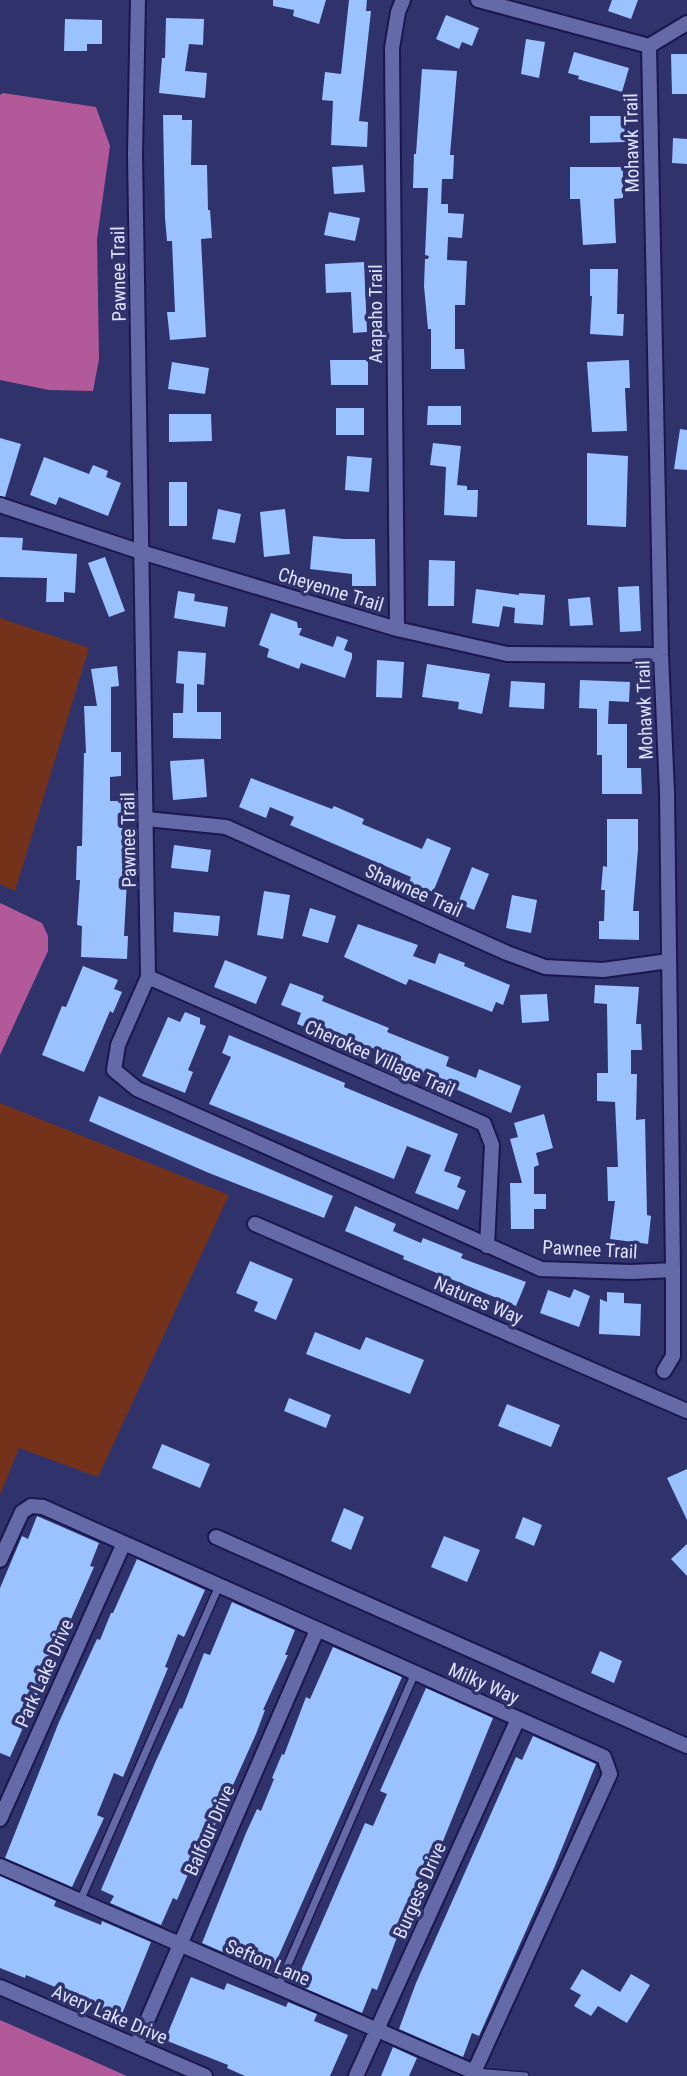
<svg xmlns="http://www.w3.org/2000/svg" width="687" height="2076" font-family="'Roboto Condensed',sans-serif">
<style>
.green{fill:#74321b}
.water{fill:#b2599a}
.building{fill:#9ac2fe}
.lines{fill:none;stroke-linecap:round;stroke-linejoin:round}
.lane-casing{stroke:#19174d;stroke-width:10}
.street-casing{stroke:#19174d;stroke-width:18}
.lane{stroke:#6469a7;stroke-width:7}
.street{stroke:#6469a7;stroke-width:14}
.labels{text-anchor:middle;stroke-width:7;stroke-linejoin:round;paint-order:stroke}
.street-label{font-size:19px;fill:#dce1fd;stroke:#30326b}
</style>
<rect width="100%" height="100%" fill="#30326b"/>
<!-- green -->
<path class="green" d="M0,618L89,648L15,891L0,884Z
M0,1103L229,1195L98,1477L19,1448L0,1495Z"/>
<!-- water -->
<path class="water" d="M3,93L96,107L110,146L97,239L99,359L93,391L49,390L0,380V95Z
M0,903L42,923L48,936V951L0,1055Z
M0,2020L127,2076H0Z"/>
<!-- building -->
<path class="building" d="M273,0H326L319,24L293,16L294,10L273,6Z
M349,0H367L366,11H371L359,121L368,122L367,147L331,145L333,101L322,100L325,72L341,74Z
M612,0H638L631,19L608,11Z
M446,15L479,28L472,46L462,42L459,49L436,39Z
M166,18L204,19L203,45L189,44L185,71L207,73L205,98L159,93L162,58H165Z
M65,19L102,20V44H87V51H64Z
M526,39L545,42L539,78L521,74Z
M574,52L629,68L622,92L578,79L579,76L568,73Z
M671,54H687V94H672Z
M422,69L457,71L450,155H454L453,179H442L441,204H448V213L464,214L462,238L448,237L447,260L467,261L465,305H455V349H464L465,369H431V329H428L424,286L425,259H428L429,256L425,255L428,188H413L414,154H416Z
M163,115H182V120H192L191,165H207L208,210H210L212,238L201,239L206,337L170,340L167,312H175L172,241H167L165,218Z
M590,116H625V142L590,143Z
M673,138L687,139V164L672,163Z
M363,165L365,192L334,194L332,167Z
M570,167H623V198L614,199L616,243L583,245L580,199H570Z
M329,212L360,218L355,241L324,235Z
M364,262L367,332L353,333L351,292L326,293L325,264Z
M590,269H618L617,314H624L623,336L590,334L592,296H590Z
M330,360H368V385H331Z
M629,360L630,388H625L627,431L592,432L587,362Z
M172,362L209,368L205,394L168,389Z
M428,406H461V425H427Z
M336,408H364V435H336Z
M169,414H211L212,441L169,442Z
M680,429L687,430V470L674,469Z
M0,438L21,444L5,497L0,496Z
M433,443L461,446L457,485L467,486V490H478L477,517L444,515L446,467L430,465Z
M587,453L628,456L626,527L587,525Z
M347,456L372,458L369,492L345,490Z
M44,457L89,474L93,465L108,471L106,477L121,483L108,516L59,497L56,505L30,495Z
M169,482H187V526H169Z
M218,509L241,514L235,543L212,539Z
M285,509L290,554L264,557L260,512Z
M313,536L344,539H375L376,586H352V574L310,569Z
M0,537L23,538L22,550L77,554L75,593L64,592V602H46L47,578L0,577Z
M105,557L125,611L109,617L88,563Z
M429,560L455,561L454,606H428Z
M639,586L641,631L620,632L618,587Z
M476,589L519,595V593L545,595L543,625L514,623L515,608L503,606L499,627L472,623Z
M178,591L195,594L194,601L228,607L225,627L174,618Z
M590,597L593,625L570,626L568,599Z
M271,613L297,622L298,628H302L299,635L333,647L337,636L348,640L344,650L352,653V658L345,678L301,663L299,669L267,657L269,649L259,645Z
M178,651L206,653L204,685L197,684V712H221V739L173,738V713H183L184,684L176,683Z
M377,660L404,662L402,698L376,697Z
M427,664L490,674L482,714L458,709L459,702L422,697Z
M117,666L119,686L111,687V752H121V776L110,777V801H123L122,846H131V880H127L124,936H128L127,959L81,957L82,926L77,925L80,880H76L77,846H82L84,753H86L84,706H97L91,669Z
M580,680L630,682L629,702L609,701L608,724H627V768H641L642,794H602V755H597V709L579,708Z
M511,681L545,683L544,709L509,707Z
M204,759L207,797L173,800L170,761Z
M251,778L332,809L334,806L364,819L362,824L422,849L427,838L451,848L433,892L409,883L411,877L290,825L294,817L270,807L266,818L239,807Z
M607,819H638V849L633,911H639V940L599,939V921H604L605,890H601L603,866L607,867Z
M174,845L211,850L208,872L171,868Z
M472,867L489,874L474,910L458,903Z
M264,891L290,895L283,939L257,935Z
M512,895L537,900L531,933L506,928Z
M310,908L336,916L328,943L302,936Z
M174,912L220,916L218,936L173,932Z
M358,924L418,945L413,956L435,964L439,953L465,963L464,966L510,985L503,1005L496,1002L492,1012L409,979L406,985L344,957Z
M225,960L267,977L256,1004L214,987Z
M83,966L118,980L114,989L122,992L113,1013L110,1011L84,1072L42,1055L62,1006L66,1007Z
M290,983L324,996L322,1001L389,1028L387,1032L449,1057L446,1066L476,1078L479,1069L521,1086L511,1113L395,1063L397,1058L313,1024L310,1029L297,1024L301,1013L281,1005Z
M595,985L639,987L636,1024H641L642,1050H631V1074H637L636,1120L645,1119L647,1215L651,1216L648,1244L610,1239L615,1201H608L607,1167H618L615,1102L597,1101V1073H608L607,1004L594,1003Z
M547,994L549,1021L522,1023L520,995Z
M185,1012L200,1018V1024L206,1026L188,1070L193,1072L185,1093L142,1076L168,1017L180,1022Z
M229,1035L345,1083L344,1087L458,1134L444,1171L461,1177L457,1187L466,1191L458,1210L415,1193L431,1155L407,1146L394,1179L209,1104L231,1057L222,1053Z
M99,1096L333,1196L324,1218L209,1173L89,1121Z
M544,1114L553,1148L536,1153L539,1165L534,1167V1194H546V1209H534V1229H511L510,1183H522L510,1139L518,1137L514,1123Z
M355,1206L396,1224L393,1231L421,1243L423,1238L463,1254L461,1258L526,1282L516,1306L403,1259L404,1256L345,1231Z
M250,1261L293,1279L276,1320L254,1311L258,1302L236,1293Z
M574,1289L590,1296L579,1327L540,1313L548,1290L570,1298Z
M607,1292L624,1293V1303L641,1304L640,1336L599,1334L600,1299L607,1302Z
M315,1332L360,1350L366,1337L424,1360L410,1394L306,1354Z
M289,1398L331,1415L326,1428L284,1411Z
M507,1404L560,1425L551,1447L498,1426Z
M162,1444L210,1464L200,1488L152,1468Z
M687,1469V1520L667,1478Z
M344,1508L364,1517L351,1550L331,1541Z
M37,1516L99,1543L90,1566L94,1567L10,1757L0,1753V1588L22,1536L28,1539Z
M523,1517L542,1525L534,1546L515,1538Z
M444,1536L480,1550L467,1582L431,1567Z
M687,1544V1576L671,1559Z
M137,1559L205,1590L184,1637L178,1634L165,1667L168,1668L123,1777L114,1773L97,1815L104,1818L72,1887L5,1858L59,1722L97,1639L100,1640L111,1613H113Z
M232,1602L295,1630L285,1655H288L263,1710H265L256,1734L193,1874L189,1872L177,1900L173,1898L161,1925L110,1903L114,1896L101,1890L155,1763L180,1708L182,1709L204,1653L210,1655Z
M333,1647L402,1677L271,1973L202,1943L246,1833L257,1809L261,1811L274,1779L272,1778L282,1754L284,1755L306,1697L310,1699Z
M600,1651L622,1661L614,1683L591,1673Z
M426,1688L493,1718L428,1878L403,1933L399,1932L377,1990L372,1988L362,2013L295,1984L365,1823L373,1826L387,1794L380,1791Z
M533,1736L596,1764L554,1868L479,2036L472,2033L463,2057L399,2029L416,1983L516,1757L522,1760Z
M0,1876L56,1901L54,1906L101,1925L102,1921L151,1942L120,2019L63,1996L65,1991L26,1975L25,1978L0,1968Z
M582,1969L620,1992L631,1974L650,1985L627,2023L598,2006L591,2016L574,2006L581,1995L570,1989Z
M191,1977L224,1990L227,1983L286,2007L288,2002L317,2014L314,2021L348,2035L330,2076H245L227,2068L228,2065L165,2040Z
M393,2047L417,2058L409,2076H381Z"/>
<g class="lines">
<!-- lane casing -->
<g class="lane-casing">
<path id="lane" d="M80,1901L219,1586
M278,1987L415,1673
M474,2072L525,2076"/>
</g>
<!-- street casing -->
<g class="street-casing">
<path id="street" d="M138,0L135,154L148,977L118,1045L114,1070L137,1089L541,1269L631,1272L673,1270
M478,0L649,46L687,23
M649,46L661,655L667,792L673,1270V1356L664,1371
M0,505L141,552L397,629L507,654L661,655
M397,629L392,48L398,12L403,0
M147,819L226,827L507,953L545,967L603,970L669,961
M148,977L484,1124L492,1145L487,1246
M255,1224L687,1411
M216,1537L687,1746
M0,1560L22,1512L31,1506L43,1507L604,1757L610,1774L474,2072L0,1866
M0,1819L124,1543
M0,1987L205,2076
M136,2046L317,1630
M356,2076L518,1719"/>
</g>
<!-- lane -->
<use href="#lane" class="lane"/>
<!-- street -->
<use href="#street" class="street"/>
</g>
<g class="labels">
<!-- street labels -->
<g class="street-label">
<text transform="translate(631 143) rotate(-91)" y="7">Mohawk Trail</text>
<text transform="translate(118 274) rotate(-91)" y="7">Pawnee Trail</text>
<text transform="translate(375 314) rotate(-90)" y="7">Arapaho Trail</text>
<text transform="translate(331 589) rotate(17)" y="7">Cheyenne Trail</text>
<text transform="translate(644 710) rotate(-92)" y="7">Mohawk Trail</text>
<text transform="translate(128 840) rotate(-91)" y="7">Pawnee Trail</text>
<text transform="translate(414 890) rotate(24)" y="7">Shawnee Trail</text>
<text transform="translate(380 1058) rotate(24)" y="7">Cherokee Village Trail</text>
<text transform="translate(590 1249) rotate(3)" y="7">Pawnee Trail</text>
<text transform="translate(479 1300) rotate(23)" y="7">Natures Way</text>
<text transform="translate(44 1673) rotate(-66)" y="7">Park Lake Drive</text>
<text transform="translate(484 1683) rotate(24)" y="7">Milky Way</text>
<text transform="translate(209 1830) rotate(-66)" y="7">Balfour Drive</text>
<text transform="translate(419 1890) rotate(-66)" y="7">Burgess Drive</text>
<text transform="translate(268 1962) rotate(23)" y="7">Sefton Lane</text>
<text transform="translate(110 2014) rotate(23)" y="7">Avery Lake Drive</text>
</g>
</g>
</svg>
